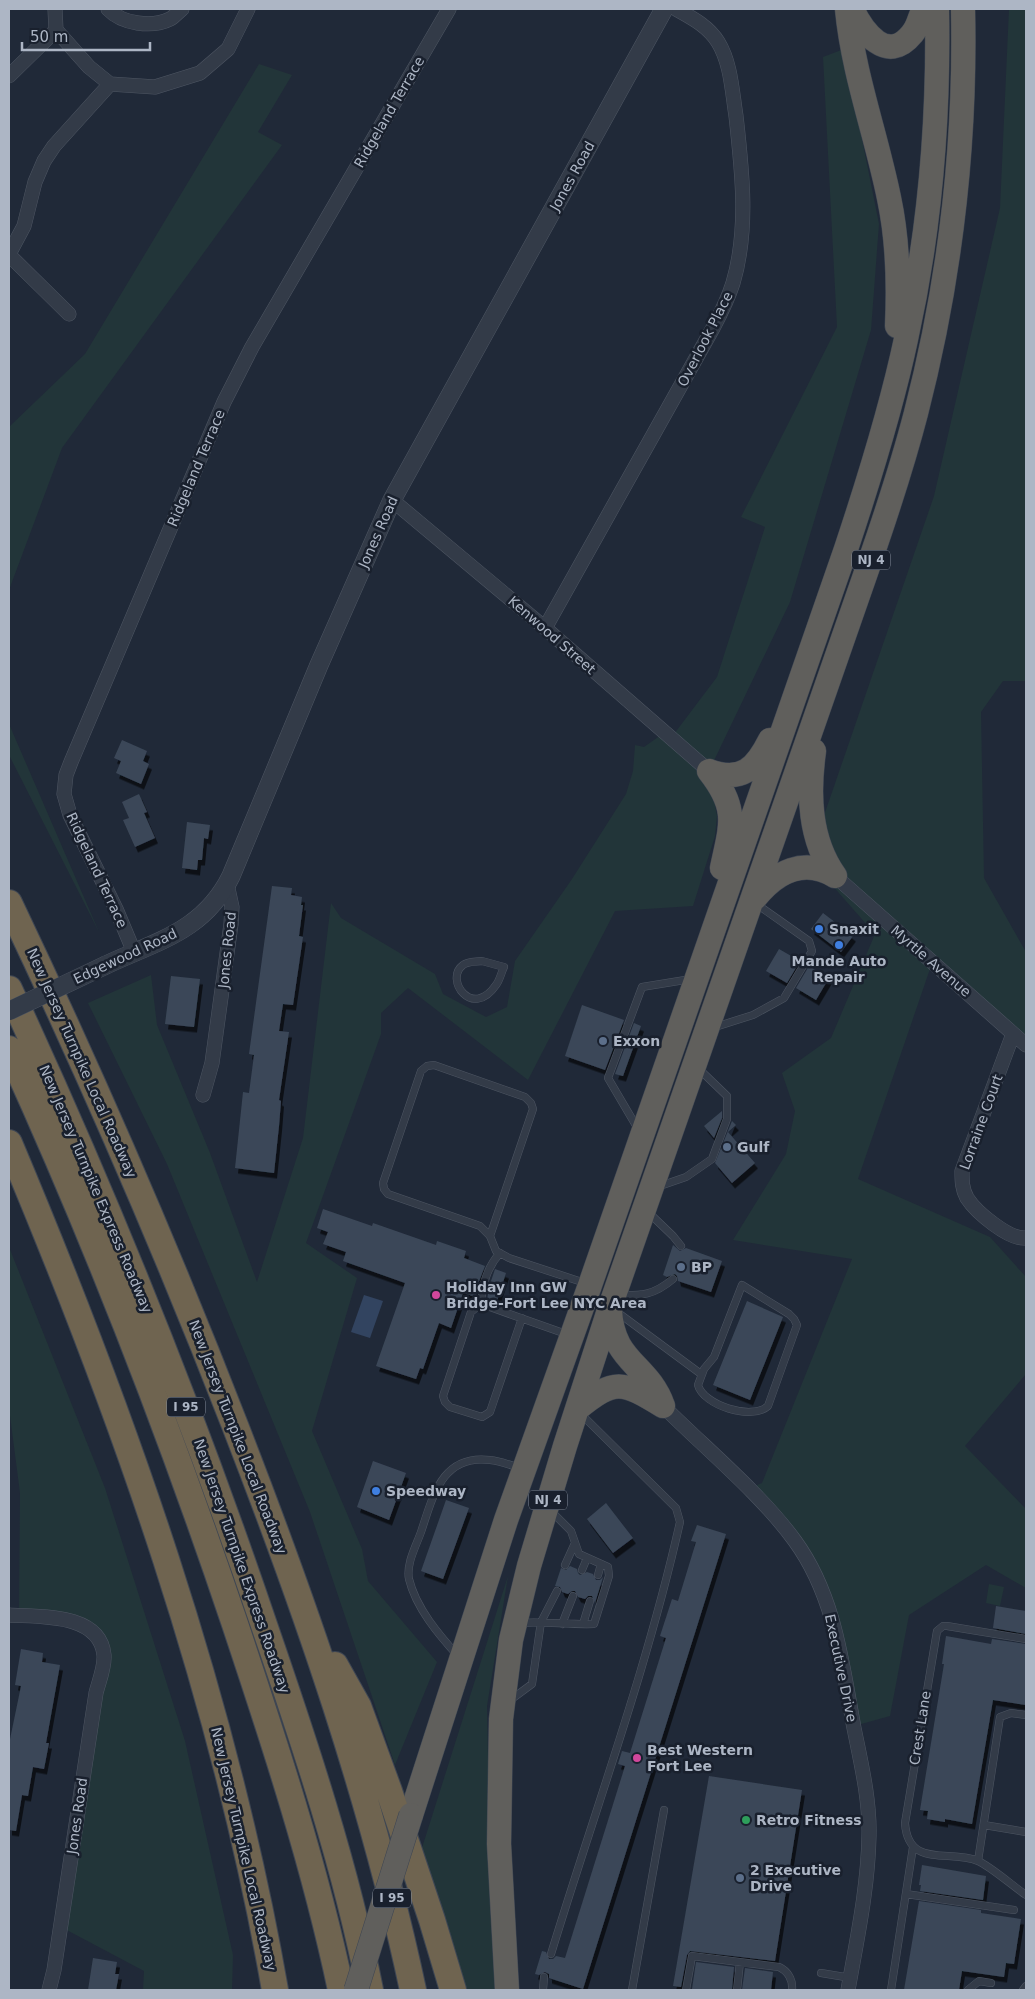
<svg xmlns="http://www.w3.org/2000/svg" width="1035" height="1999" font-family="'DejaVu Sans',sans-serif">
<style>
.green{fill:#223539}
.water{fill:#324460}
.building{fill:#3b4758;filter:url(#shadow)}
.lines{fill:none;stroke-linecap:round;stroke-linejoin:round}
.service-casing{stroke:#4e5663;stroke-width:8}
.minor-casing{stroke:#4e5663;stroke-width:15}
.tertiary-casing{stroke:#4e5663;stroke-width:19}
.trunk-casing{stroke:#3e4653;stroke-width:25}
.motorway-casing{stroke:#3e4653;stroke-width:28}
.service{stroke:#333b48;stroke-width:7}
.minor{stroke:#333b48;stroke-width:14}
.tertiary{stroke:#333b48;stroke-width:18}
.trunk{stroke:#605f5c;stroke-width:24}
.motorway{stroke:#6f6450;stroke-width:26}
.tertiary-bridge-casing{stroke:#4e5663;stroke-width:19;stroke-linecap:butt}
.trunk-bridge-casing{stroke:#3e4653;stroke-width:25;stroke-linecap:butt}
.tertiary-bridge{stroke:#333b48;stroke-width:18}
.trunk-bridge{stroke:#605f5c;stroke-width:24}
.shop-dot{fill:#3f7fe0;stroke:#19202d;stroke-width:2}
.service-dot{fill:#5c6f8a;stroke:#19202d;stroke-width:2}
.hotel-dot{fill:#d1479c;stroke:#19202d;stroke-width:2}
.leisure-dot{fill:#2e9e5b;stroke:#19202d;stroke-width:2}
.labels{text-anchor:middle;stroke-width:5;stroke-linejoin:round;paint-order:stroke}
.shield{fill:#19202d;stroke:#818997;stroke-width:1}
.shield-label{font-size:12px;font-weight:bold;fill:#adb6c5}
.street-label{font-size:14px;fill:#adb6c5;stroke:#19202d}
.poi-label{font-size:14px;font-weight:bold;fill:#adb6c5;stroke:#19202d;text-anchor:start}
</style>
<defs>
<filter id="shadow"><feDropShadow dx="3" dy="5.5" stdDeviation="0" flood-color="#0009"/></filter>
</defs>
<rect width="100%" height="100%" fill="#202938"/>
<!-- green -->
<path class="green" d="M1009,9H1026V681H1003L981,712L984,878L1026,952V1046L931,966L858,1179L990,1237L1026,1277V1374L965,1446L1026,1509V1588L986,1565L909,1615L890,1716L854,1726L811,1567L748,1489L762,1483L852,1259L733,1240L786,1154L795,1111L782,1073L831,1038L875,934L809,859L934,496L1000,208Z
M844,49L879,224L871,330L790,602L709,771L717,816L715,836L693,906L615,911L528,1080L408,988L381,1013V1034L306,1243L357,1278L312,1431L362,1549L368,1581L437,1662L395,1765L310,1512L167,1164L88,1003L151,975L157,1025L210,1153L257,1282L303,1138L331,903L341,918L435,974L443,994L486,1017L507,1007L515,961L572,879L626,794L633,771L635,745L644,747L664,733L671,738L717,677L765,527L741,517L837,327L823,57Z
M259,64L292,75L258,132L282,145L62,448L9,590V427L85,354Z
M9,724L99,932L9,755Z
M9,1247L105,1488L185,1741L233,1955L232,1990H143L144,1971L61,1927L103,1669L93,1631L19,1616L20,1493L9,1408Z
M508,1576L487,1706L490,1861L497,1990H458L421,1851Z
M989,1584L1004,1587L1000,1606L986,1603Z"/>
<!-- water -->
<path class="water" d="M364,1295L383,1301L370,1338L351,1332Z"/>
<!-- building -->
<path class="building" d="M122,740L147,751L143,761L149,764L141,784L116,773L121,761L114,758Z
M139,794L147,812L144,813L155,838L135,847L123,820L129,818L122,802Z
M187,822L210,825L208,839L204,838L202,860H198L197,870L182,868Z
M272,886L292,888L291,895L302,897L301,905H303L299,936L303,937L293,1005L283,1004L279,1031L289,1032L279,1100L281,1101L279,1126L274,1173L235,1168L243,1092L249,1093L254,1055L249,1054Z
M823,913L853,936L841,952L811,929Z
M779,949L800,961L787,983L766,971Z
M809,966L829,978L816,1000L796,988Z
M171,976L200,979L194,1027L165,1024Z
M582,1005L624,1020L605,1070L565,1056Z
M634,1023L641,1026L623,1076L615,1074Z
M722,1111V1118L714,1138L704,1126Z
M732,1121L736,1125L728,1132L755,1163L732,1183L715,1163Z
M323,1209L372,1226L373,1223L436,1245L437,1241L466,1251L464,1258L485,1266L478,1284L476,1297L463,1293L451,1328L439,1323L423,1369L420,1368L416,1379L376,1366L405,1283L343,1261L346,1252L323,1244L328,1232L317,1228Z
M673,1245L680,1251L686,1248L722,1261L711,1292L678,1281L677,1276L675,1274L667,1277L663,1275Z
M495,1269L506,1273L496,1304L487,1301L489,1287Z
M747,1301L783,1317L750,1400L713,1385Z
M373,1461L406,1473L389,1520L357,1507Z
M446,1500L469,1508L443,1579L421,1571Z
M606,1503L633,1538L613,1553L587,1519Z
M697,1525L726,1534L583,1989L549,1978V1974L545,1972L539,1975L535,1974L542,1951L546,1952L549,1959H553L556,1956L565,1958L625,1766L618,1764L622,1751L630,1753L666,1638L660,1636L672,1599L678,1601L696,1542L691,1541Z
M570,1566L577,1569L578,1573L580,1575L587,1572L593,1574L596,1580H600L603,1577L595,1603L592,1596H588L585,1599L578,1597L575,1591H572L568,1594L562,1592L560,1587L555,1586L561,1568L566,1570Z
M996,1606L1026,1611V1634L993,1628Z
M946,1636L991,1644L992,1639L1026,1644V1705L993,1700L972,1824L945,1819V1822L927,1819L928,1811L920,1810L944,1664H942Z
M21,1649L43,1653L42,1662L60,1665L46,1743H49L44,1769L33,1767L28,1796L22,1795L16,1831L9,1830V1744L21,1686L15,1685Z
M709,1776L802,1790L775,1961L690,1951L687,1955L681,1987L673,1986Z
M922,1865L986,1876L983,1900L920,1891L921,1885H919Z
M919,1901L981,1910V1913L1021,1919L1014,1964L1006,1963L1004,1977L962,1971L959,1990H904Z
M93,1958L117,1962L115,1974H119L116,1990H88Z
M696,1962L734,1967L732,1990L692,1989Z
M745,1968L773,1972L771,1990H742Z"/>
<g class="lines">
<!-- service casing -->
<g class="service-casing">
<path id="service" d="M482,961L504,967C501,973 500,980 496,985C472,1020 444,979 463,965C468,961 476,962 482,961Z
M712,1028L753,1015L784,998L812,951L809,941L755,903
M638,1129L608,1078L642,987L691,979
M657,1187L686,1177L712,1159L727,1119V1096L699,1069
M647,1211L673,1236L681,1246
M490,1236L533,1109L531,1103L525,1097L434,1065L427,1066L421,1071L383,1183L384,1189L388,1194L480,1226L490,1236L496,1251L509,1258L588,1284
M742,1285L789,1314L794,1319L797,1325L768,1406C752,1421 703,1405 698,1385L704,1369L714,1357Z
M617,1295C642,1296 654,1295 673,1279
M481,1307C481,1288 487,1267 500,1253
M617,1312L701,1374
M522,1318L490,1412L482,1417L450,1407L445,1402L443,1396L471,1312L477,1307L487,1306L569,1335
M565,1565L575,1543
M582,1570L587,1558
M598,1575L601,1564
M519,1623C544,1621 569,1625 594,1624L609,1576L608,1567L579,1554L571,1531L550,1510
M562,1624L573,1596
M583,1624L590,1601
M1026,1639L947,1626H943L937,1631L905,1823C908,1869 950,1849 978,1861C990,1866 1014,1887 1026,1895
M458,1656C439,1635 416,1608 409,1579C406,1564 416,1546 421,1532C433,1496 442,1454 490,1460C500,1461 510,1465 520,1468
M509,1701L532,1684L541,1622L557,1591
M984,1825L1026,1832
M978,1861L1000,1717L1011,1713L1026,1715
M906,1894L1014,1910
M551,1954C595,1810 647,1669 680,1522L676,1508L581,1414
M821,1973L851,1978
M543,1990L544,1977
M632,1990L664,1810
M686,1990L692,1956L779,1967C788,1971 793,1980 792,1990
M737,1990L740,1962
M891,1990L913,1847
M968,1990L979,1981L991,1983
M1023,1990L1026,1986"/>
</g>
<!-- minor casing -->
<g class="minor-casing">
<path id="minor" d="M55,9L56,30L89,67L110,84L155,87L200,73L228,49L248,9
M108,9C122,24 152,28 170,19C174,17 178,12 182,9
M9,76L56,30
M9,254L24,226L35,182L44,161L54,146L110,84
M9,255L69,314
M392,500L545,628L709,771
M545,628L713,328C721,313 728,299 733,283C749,229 742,170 736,116C732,91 731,63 718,42C708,26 692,18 676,9
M835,876L1026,1045
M134,952L116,909L70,815L64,794L66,775L71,762L224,402L252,347L449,9
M1013,1034L962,1171C962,1181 962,1189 967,1198C976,1212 1009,1240 1026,1238
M203,1095L212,1063L231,924L232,907L227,884
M663,1406C705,1448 761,1494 795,1541C835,1596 842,1663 854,1728C861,1763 870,1800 869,1836C868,1888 857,1939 848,1990
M9,1615C40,1617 100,1613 104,1655C105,1667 99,1681 96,1693L54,1970L49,1990"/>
</g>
<!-- tertiary casing -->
<g class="tertiary-casing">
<path id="tertiary" d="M106,965C157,941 204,931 231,876L319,665L392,500L664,9"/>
</g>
<!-- trunk casing -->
<g class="trunk-casing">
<path id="trunk" d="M847,9C853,73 876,134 889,198C898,240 899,283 897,326
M852,9C863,32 887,65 912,34C919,26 919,17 924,9
M814,751C808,794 809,839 835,876
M709,771C739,809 731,825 722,868
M709,771C742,783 756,768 770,740
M755,898C776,872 804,857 835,876
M610,1309C612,1363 648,1363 663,1406
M577,1409C615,1378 622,1381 663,1406
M411,1815L506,1520L590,1285L846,549C869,480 891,410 906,339C930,231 939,119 937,9
M507,1990L499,1844L501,1719L511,1640L529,1566L565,1446L610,1307L870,561C887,512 903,463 916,413C950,281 966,145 963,9"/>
</g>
<!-- motorway casing -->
<g class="motorway-casing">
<path id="motorway" d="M9,903C91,1075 167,1250 236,1428C307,1611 372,1798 413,1990
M9,989C105,1196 191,1409 264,1625C305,1744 346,1867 370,1990
M9,1049C95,1237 169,1428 235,1624C275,1744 315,1866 341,1990
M9,1143C124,1416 224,1698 275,1990
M335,1665L358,1706L389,1791L432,1920L453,1990"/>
</g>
<!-- service -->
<use href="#service" class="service"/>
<!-- minor -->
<use href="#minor" class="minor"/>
<!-- tertiary -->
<use href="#tertiary" class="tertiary"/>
<!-- trunk -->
<use href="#trunk" class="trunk"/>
<!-- motorway -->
<use href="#motorway" class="motorway"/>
<!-- tertiary-bridge casing -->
<g class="tertiary-bridge-casing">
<path id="tertiary-bridge" d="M9,1011L106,965"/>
</g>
<!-- trunk-bridge casing -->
<g class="trunk-bridge-casing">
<path id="trunk-bridge" d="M356,1990L411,1815"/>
</g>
<!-- tertiary-bridge -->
<use href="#tertiary-bridge" class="tertiary-bridge"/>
<!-- trunk-bridge -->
<use href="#trunk-bridge" class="trunk-bridge"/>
</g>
<!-- markers -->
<g class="shop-dot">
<circle cx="819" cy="929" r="5"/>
<circle cx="839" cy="945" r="5"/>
<circle cx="376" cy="1491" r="5"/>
</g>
<g class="service-dot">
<circle cx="603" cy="1041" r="5"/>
<circle cx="727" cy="1147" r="5"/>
<circle cx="681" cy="1267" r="5"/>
<circle cx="740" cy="1878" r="5"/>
</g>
<g class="hotel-dot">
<circle cx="436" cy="1295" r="5"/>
<circle cx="637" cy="1758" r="5"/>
</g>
<circle class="leisure-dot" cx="746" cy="1820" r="5"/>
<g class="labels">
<!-- shield labels -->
<g class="shield">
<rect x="852" y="550.5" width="38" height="19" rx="4"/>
<rect x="167" y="1397.5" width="38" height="19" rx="4"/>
<rect x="529" y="1490.5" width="38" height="19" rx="4"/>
<rect x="373" y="1888.5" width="38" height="19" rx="4"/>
</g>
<g class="shield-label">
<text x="871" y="564">NJ 4</text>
<text x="186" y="1411">I 95</text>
<text x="548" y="1504">NJ 4</text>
<text x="392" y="1902">I 95</text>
</g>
<!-- street labels -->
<g class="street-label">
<text transform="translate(389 112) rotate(-60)" y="5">Ridgeland Terrace</text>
<text transform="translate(572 176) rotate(-61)" y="5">Jones Road</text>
<text transform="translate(705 339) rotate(-63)" y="5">Overlook Place</text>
<text transform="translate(196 468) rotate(-67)" y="5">Ridgeland Terrace</text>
<text transform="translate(378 532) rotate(-66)" y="5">Jones Road</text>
<text transform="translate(552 635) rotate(41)" y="5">Kenwood Street</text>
<text transform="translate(97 870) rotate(65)" y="5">Ridgeland Terrace</text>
<text transform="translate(227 950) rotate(-84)" y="5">Jones Road</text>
<text transform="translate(125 956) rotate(-25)" y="5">Edgewood Road</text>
<text transform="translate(931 961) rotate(41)" y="5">Myrtle Avenue</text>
<text transform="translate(82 1063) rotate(66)" y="5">New Jersey Turnpike Local Roadway</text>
<text transform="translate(981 1122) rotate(-70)" y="5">Lorraine Court</text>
<text transform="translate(96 1189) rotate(67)" y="5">New Jersey Turnpike Express Roadway</text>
<text transform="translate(238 1437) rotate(69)" y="5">New Jersey Turnpike Local Roadway</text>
<text transform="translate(242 1566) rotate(71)" y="5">New Jersey Turnpike Express Roadway</text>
<text transform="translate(841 1668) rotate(78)" y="5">Executive Drive</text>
<text transform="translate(920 1728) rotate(-81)" y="5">Crest Lane</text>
<text transform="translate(77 1816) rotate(-82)" y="5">Jones Road</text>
<text transform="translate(244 1849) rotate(77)" y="5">New Jersey Turnpike Local Roadway</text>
</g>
<!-- poi labels -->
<g class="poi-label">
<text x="829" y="934">Snaxit</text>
<text x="839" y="966" text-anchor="middle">Mande Auto<tspan x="839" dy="16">Repair</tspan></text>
<text x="613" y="1046">Exxon</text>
<text x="737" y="1152">Gulf</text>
<text x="691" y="1272">BP</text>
<text x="446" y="1292">Holiday Inn GW<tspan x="446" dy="16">Bridge-Fort Lee NYC Area</tspan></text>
<text x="386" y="1496">Speedway</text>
<text x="647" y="1755">Best Western<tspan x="647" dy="16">Fort Lee</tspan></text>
<text x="756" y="1825">Retro Fitness</text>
<text x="750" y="1875">2 Executive<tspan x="750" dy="16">Drive</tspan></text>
</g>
</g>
<!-- border -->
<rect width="1035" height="1999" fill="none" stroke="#adb6c5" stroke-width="20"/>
<!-- scale -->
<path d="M22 42v8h128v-8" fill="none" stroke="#adb6c5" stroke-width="2.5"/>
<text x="30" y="42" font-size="15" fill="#adb6c5" stroke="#19202d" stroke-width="4" paint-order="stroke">50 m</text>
</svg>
